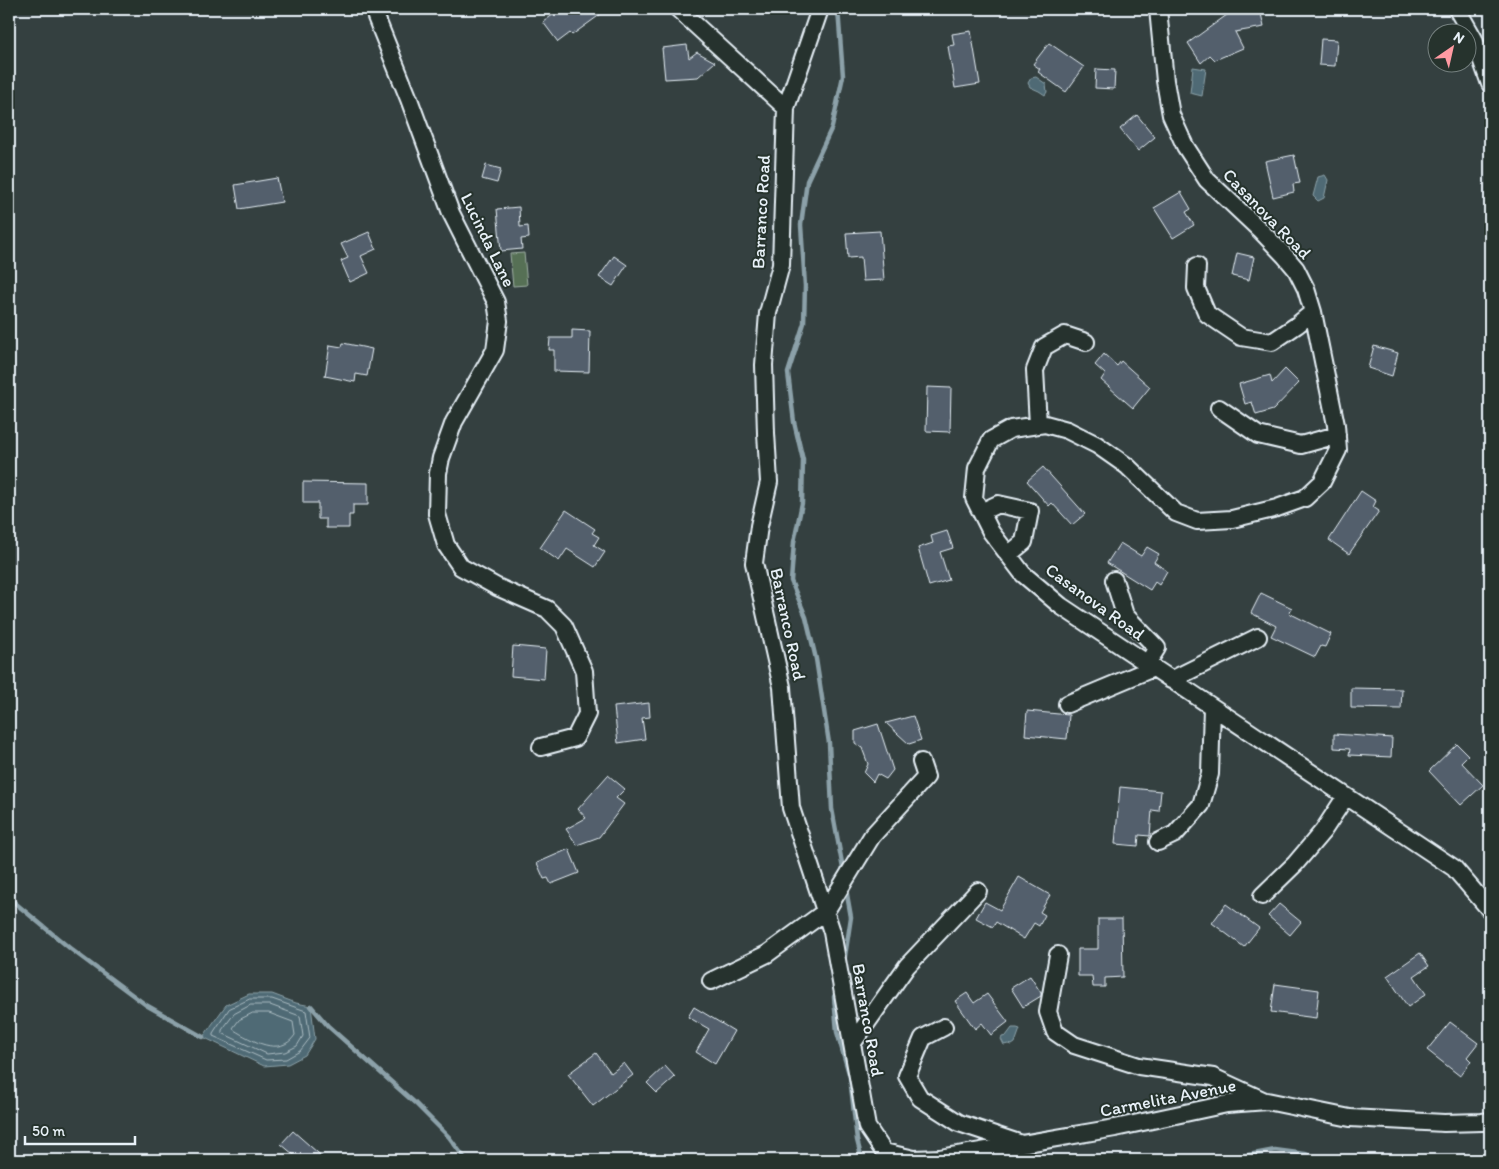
<svg xmlns="http://www.w3.org/2000/svg" width="1499" height="1169" font-family="Itim,sans-serif">
<style>
.green{fill:#577055;stroke:#a0b0a6}
.water{fill:#4f6b74;stroke:#8ca1a9}
.lines{fill:none;stroke-linecap:round;stroke-linejoin:round}
.shore{stroke:#abbbc3;stroke-width:1}
.stream{stroke:#8ca1a9;stroke-width:4.5}
.building{fill:#535f6c;stroke:#e8f1f8}
.minor-casing{stroke:#e8f1f8;stroke-width:20}
.minor{stroke:#26332d;stroke-width:16}
.labels{text-anchor:middle;stroke-width:4;stroke-linejoin:round;paint-order:stroke}
.street-label{font-size:18px;fill:#e8f1f8;stroke:#26332d}
</style>
<rect width="100%" height="100%" fill="#344040"/>
<filter id="ink" filterUnits="userSpaceOnUse"><feTurbulence type="fractalNoise" baseFrequency=".02" numOctaves="2"/><feDisplacementMap in="SourceGraphic" scale="10" xChannelSelector="R" yChannelSelector="G"/><feConvolveMatrix kernelMatrix="1 2 1 2 8 2 1 2 1" color-interpolation-filters="sRGB"/></filter>
<g filter="url(#ink)">
<!-- green -->
<path class="green" d="M524,253L527,285L513,286L510,254Z"/>
<!-- water -->
<path class="water" d="M1193,67L1206,69L1202,96L1190,93Z
M1036,77L1046,84L1047,92L1045,95L1039,91L1030,87L1028,83L1031,78Z
M1325,175L1328,180L1324,198L1318,201L1313,196L1318,177Z
M249,994H272L296,1003L311,1006L315,1039L305,1055L288,1064L264,1066L203,1037L226,1005Z
M1012,1028H1017L1020,1029L1015,1043L1012,1045L1008,1044L1004,1045L1001,1039L1002,1037L1006,1036Z"/>
<g class="lines">
<!-- shore -->
<path class="shore" d="M250,999H272L306,1011L310,1038L300,1051L286,1059L266,1060L213,1036V1033L229,1009Z
M251,1005H270L300,1016L303,1036L297,1046L285,1052L267,1054L222,1033V1030L234,1014Z
M253,1013H269L293,1022L295,1035C280,1058 251,1040 234,1030L233,1028L239,1020Z"/>
<!-- stream -->
<path class="stream" d="M838,9L843,76L832,127L807,181L801,225L805,286L804,323L788,373L794,422L803,460L802,503L794,542L791,581L806,617L816,659L829,743L832,809L844,874
M9,898L72,950L146,1005L203,1037
M844,963L851,917L846,889
M837,990L834,997L837,1032L850,1077L857,1140L862,1160
M311,1006L328,1026L415,1103L449,1137L466,1160
M1229,1160L1233,1158L1275,1150L1305,1154L1323,1160"/>
</g>
<!-- building -->
<path class="building" d="M561,9H608L572,35L570,33L558,42L543,22Z
M1260,9L1264,27L1235,32L1243,48L1215,60L1210,55L1201,63L1188,43L1231,12Z
M971,31L980,84L955,88L948,46L954,45L952,34Z
M1321,39L1337,40L1335,66L1319,65Z
M1049,43L1084,67L1066,92L1038,72L1040,69L1033,64Z
M687,45L689,58L697,52L715,62L698,77L665,79L662,48Z
M1096,69L1115,70L1114,89L1095,88Z
M1137,115L1155,137L1138,151L1120,129Z
M1294,155L1300,183L1293,184L1294,192L1273,197L1265,161Z
M486,165L501,169L497,183L482,179Z
M277,178L282,202L239,209L235,185Z
M1181,192L1191,209L1186,212L1194,225L1173,238L1154,208Z
M519,207L520,227L528,226L529,238L521,239L522,249L501,251L497,209Z
M880,231L884,280L863,281L861,257L848,258L846,233Z
M369,232L376,249L361,256L369,273L350,282L341,261L348,258L341,244Z
M1237,253L1254,257L1249,280L1232,276Z
M614,256L627,265L613,286L599,277Z
M572,330L590,331L589,372L554,371V350H549L550,338H572Z
M343,343L372,349L367,376L356,374L355,382L325,376L330,345L342,347Z
M1374,346L1398,353L1392,376L1368,368Z
M1104,354L1117,366L1121,361L1150,387L1133,408L1101,380L1105,374L1095,365Z
M1285,369L1299,383L1273,410L1256,415L1252,402L1245,404L1239,384L1270,375L1272,383Z
M927,387L951,388L950,432L926,431Z
M1043,467L1085,514L1072,525L1052,503L1049,506L1027,481Z
M303,482L368,483V505H353V515H349V528H326V519H318V503H303Z
M1361,491L1376,501L1373,507L1379,511L1349,554L1329,540Z
M566,510L595,529L592,533L599,537L594,545L605,552L595,567L567,549L559,561L540,548Z
M947,531L953,548L940,552L949,580L929,586L918,548L933,543L931,536Z
M1120,543L1141,556L1147,547L1159,554L1154,562L1167,571L1159,585L1155,582L1150,590L1107,563Z
M1261,593L1292,608L1289,613L1331,634L1325,647L1321,646L1315,657L1271,636L1276,626L1251,613Z
M513,646L546,649L544,679L511,676Z
M1351,688L1402,689L1401,709L1351,708Z
M649,703L650,717L642,718L645,739L618,743L614,707Z
M1027,711L1069,715L1067,739L1025,735Z
M913,716L921,740L909,744L886,723Z
M878,724L893,770L886,779L877,774L873,782L864,773L868,764L862,748L855,743V731Z
M1334,734L1392,738L1391,757L1349,755L1350,749L1334,748Z
M1457,744L1468,755L1461,762L1483,785L1461,805L1429,771Z
M608,775L625,789L616,798L624,804L599,837L577,845L566,829L586,818L578,809Z
M1120,787L1161,791L1159,811L1152,810L1150,836L1139,835L1138,846L1115,844Z
M569,849L579,873L551,884L548,878L544,879L537,863Z
M1019,877L1050,895L1040,912L1045,915L1039,926L1034,923L1024,939L996,922L993,927L976,918L985,902L1000,910Z
M1226,904L1259,928L1244,947L1212,923Z
M1279,904L1301,922L1290,935L1268,916Z
M1098,919H1122L1123,977L1105,978V987H1093L1092,976H1078V949H1098Z
M1420,953L1429,966L1414,976L1426,994L1408,1007L1387,976Z
M1030,976L1041,993V996L1023,1007L1011,988Z
M1275,984L1319,990L1316,1018L1271,1012Z
M967,993L974,1003L987,994L1008,1022L991,1035L982,1023L975,1029L955,1001Z
M694,1007L734,1031L715,1064L696,1052L709,1029L688,1017Z
M1450,1022L1478,1043L1467,1057L1471,1061L1460,1076L1427,1050Z
M596,1053L611,1073L624,1063L633,1075L593,1106L568,1074Z
M665,1066L675,1077L657,1093L647,1083Z
M293,1131L326,1160H300L281,1144Z"/>
<g class="lines">
<!-- minor casing -->
<g class="minor-casing">
<path id="minor" d="M376,9V17L409,99L451,213L496,302L499,321L495,350L454,422L441,458L438,473L437,514L446,545L461,567L497,587L547,609L564,626L584,671L587,714L575,738L541,747
M678,9L786,108
M820,9L786,108L781,265L768,313L764,365L766,433L769,482L759,526L754,563L782,687L791,808L832,932L867,1127L884,1152L914,1159L940,1158L1115,1128L1227,1104L1267,1101L1350,1118L1444,1123L1482,1122L1490,1121
M1158,9L1165,81L1171,115L1185,146L1207,180L1260,230L1285,256L1296,269L1306,289L1313,312L1336,425L1338,450L1322,482L1305,498L1277,508L1232,519L1197,521L1176,513L1127,466L1097,445L1067,430L1045,424L1011,429L991,440L977,468L974,498L991,532L1023,574L1061,606L1454,868L1490,910
M1457,9L1474,39L1490,84
M1197,266L1196,288L1207,314L1241,337L1272,342L1297,325L1313,312
M1219,408L1258,435L1301,445L1337,435
M1038,425L1035,370L1044,347L1065,335L1086,342
M981,512L998,504L1030,511L1024,542L1008,555
M1114,580L1125,615L1157,648L1147,664
M1171,680L1258,637
M1067,704L1153,668
M1158,842L1175,834L1201,805L1210,774L1212,707
M1262,896L1295,864L1323,831L1346,796
M1058,955L1048,1012L1055,1032L1074,1045L1139,1066L1213,1077L1265,1101
M711,981L767,954L826,911L872,836L926,777L921,762
M944,1027L923,1038L907,1076L920,1098L959,1123L1019,1143
M852,1044L907,966L978,891"/>
</g>
<!-- minor -->
<use href="#minor" class="minor"/>
</g>
</g>
<g class="labels">
<!-- street labels -->
<g class="street-label">
<text transform="translate(761 212) rotate(-87)" y="6">Barranco Road</text>
<text transform="translate(1267 214) rotate(46)" y="6">Casanova Road</text>
<text transform="translate(488 240) rotate(64)" y="6">Lucinda Lane</text>
<text transform="translate(1095 602) rotate(36)" y="6">Casanova Road</text>
<text transform="translate(788 624) rotate(78)" y="6">Barranco Road</text>
<text transform="translate(868 1020) rotate(80)" y="6">Barranco Road</text>
<text transform="translate(1168 1098) rotate(-11)" y="6">Carmelita Avenue</text>
</g>
</g>
<!-- margin -->
<rect width="1499" height="1169" fill="none" stroke="#26332d" stroke-width="30"/>
<rect x="15" y="15" width="1469" height="1139" fill="none" stroke="#e8f1f8" stroke-width="2" filter="url(#ink)"/>
<!-- north arrow -->
<g transform="translate(1452 48) rotate(34)"><circle r="24" fill="#26332d" stroke="#747f7e"/>
<path d="M0-4L9 19L0 12L-9 19Z" fill="#ff9aa2"/>
<text y="-8" font-size="14" font-weight="bold" text-anchor="middle" fill="#e8f1f8">N</text>
</g>
<!-- scale -->
<path d="M25 1136v8h110v-8" fill="none" stroke="#e8f1f8" stroke-width="2.5"/>
<text x="32" y="1136" font-size="15" fill="#e8f1f8" stroke="#26332d" stroke-width="4" paint-order="stroke">50 m</text>
</svg>
